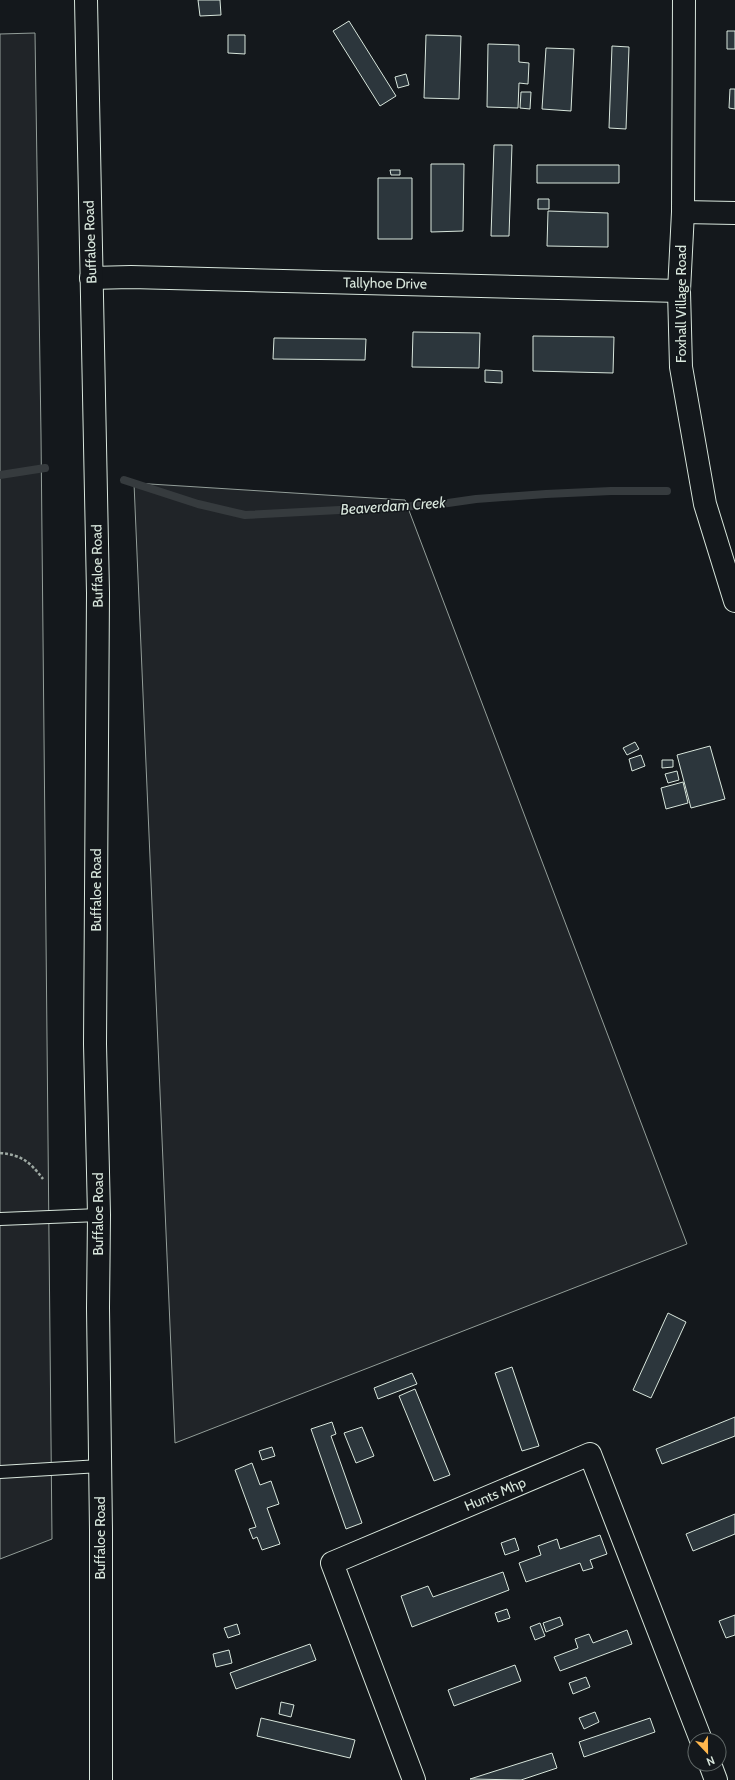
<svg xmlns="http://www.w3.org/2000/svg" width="735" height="1780" font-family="Cabin,sans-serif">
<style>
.green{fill:#202428;stroke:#939e99}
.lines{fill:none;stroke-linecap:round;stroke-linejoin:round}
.stream{stroke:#363b3e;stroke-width:8}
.building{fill:#2c363c;stroke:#d8e6dc}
.service-casing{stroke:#d8e6dc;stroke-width:14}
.minor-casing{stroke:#d8e6dc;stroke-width:24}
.primary-casing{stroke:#d8e6dc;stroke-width:24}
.path{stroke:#9da8a2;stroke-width:2.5;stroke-dasharray:3 2;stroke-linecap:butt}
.service{stroke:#14181c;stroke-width:12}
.minor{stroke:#14181c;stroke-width:22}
.primary{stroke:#14181c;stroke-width:22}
.labels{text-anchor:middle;stroke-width:3;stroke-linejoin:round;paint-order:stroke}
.street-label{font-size:14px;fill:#d8e6dc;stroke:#14181c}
.water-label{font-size:15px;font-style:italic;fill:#d8e6dc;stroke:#14181c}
</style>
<rect width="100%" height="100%" fill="#14181c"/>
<!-- green -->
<path class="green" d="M35,33L41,435L52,1539L0,1559V34Z
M134,483L405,500L687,1244L175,1443Z"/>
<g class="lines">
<!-- stream -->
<path class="stream" d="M0,475L45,468
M124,480L198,504L245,515L434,505L476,499L546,494L611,491H667"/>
</g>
<!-- building -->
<path class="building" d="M198,0H220L221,15L200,16Z
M349,21L396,96L380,106L333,31Z
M727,31H735V49H727Z
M228,35H245V54L228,53Z
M426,35L461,36L459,99L424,98Z
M488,44L519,45V62L529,63L528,84L519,83L518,108L487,107Z
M612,46L629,47L626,129L609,128Z
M546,48L574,49L571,111L542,109Z
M406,74L409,85L398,88L395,77Z
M730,89H735V109L729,108Z
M521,92H531L530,109L520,108Z
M494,145H512L509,236H491Z
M431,164H464L463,231L431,232Z
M537,165H619V183H537Z
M390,170H400V175H391Z
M378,178H412V239H378Z
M538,199H549V209H538Z
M548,211L608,213V247L547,246Z
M413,332L480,333L479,368L412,367Z
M533,336L614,337L613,373L533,371Z
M274,338L366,339L365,360L273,359Z
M485,370L502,371V383L485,382Z
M635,742L639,749L627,755L623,748Z
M710,746L725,799L691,808L677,755Z
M641,755L645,766L632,771L629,759Z
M662,760H673V767L662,768Z
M677,771L679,780L668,783L665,774Z
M683,782L688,803L666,809L661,788Z
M668,1313L686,1322L651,1398L633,1390Z
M512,1367L539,1446L522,1451L495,1373Z
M412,1373L417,1384L378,1399L374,1388Z
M415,1389L450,1475L434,1481L399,1396Z
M735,1417V1436L662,1464L656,1449Z
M332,1422L336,1434L331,1436L362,1523L346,1529L311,1429Z
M362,1427L374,1456L356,1463L344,1433Z
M272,1447L275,1456L262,1460L259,1451Z
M252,1463L260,1485L271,1481L279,1504L267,1508L280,1544L262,1550L257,1537L253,1539L249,1529L256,1527L235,1470Z
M735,1514V1534L693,1551L686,1534Z
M600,1535L607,1554L590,1560L593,1568L583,1571L580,1563L526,1582L519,1563L541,1555L538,1546L557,1539L560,1549Z
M515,1538L519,1550L505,1555L501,1543Z
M503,1572L509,1590L412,1627L401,1596L428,1586L433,1597Z
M507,1609L510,1618L498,1622L495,1613Z
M735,1615V1635L726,1638L719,1621Z
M560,1617L563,1625L546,1632L543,1623Z
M540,1623L545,1636L535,1640L530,1627Z
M237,1624L240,1634L228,1638L224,1628Z
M627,1630L632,1644L560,1671L554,1657L578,1648L575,1639L589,1634L593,1643Z
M310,1644L316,1660L236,1689L230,1673Z
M229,1650L232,1663L216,1667L213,1654Z
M515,1665L521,1681L454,1706L448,1690Z
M586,1677L590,1687L573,1694L569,1683Z
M281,1702L294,1705L291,1717L279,1714Z
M595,1712L599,1722L584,1729L579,1718Z
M261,1718L355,1740L350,1758L257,1736Z
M650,1718L655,1732L584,1757L579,1742Z
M552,1753L557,1768L521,1780L470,1779Z"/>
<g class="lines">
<!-- service casing -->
<g class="service-casing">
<path id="service" d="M0,1219L99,1215
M0,1472L100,1466"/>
</g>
<!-- minor casing -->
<g class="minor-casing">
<path id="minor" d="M684,0L683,212L679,291L681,367L705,504L735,601
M683,212L735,213
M91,278L131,277L679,291
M710,1764L716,1780
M414,1780L332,1563L590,1454L701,1740"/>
</g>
<!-- primary casing -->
<g class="primary-casing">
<path id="primary" d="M86,0L98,593L95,1044L99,1215L98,1308L101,1530V1780"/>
</g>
<!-- path -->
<path class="path" d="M0,1153C22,1155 30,1162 43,1179"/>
<!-- service -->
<use href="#service" class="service"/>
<!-- minor -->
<use href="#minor" class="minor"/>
<!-- primary -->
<use href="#primary" class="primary"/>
</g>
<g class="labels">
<!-- street labels -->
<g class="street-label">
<text transform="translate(90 242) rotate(-92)" y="5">Buffaloe Road</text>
<text transform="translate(385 283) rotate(1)" y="5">Tallyhoe Drive</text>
<text transform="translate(681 304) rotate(-90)" y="5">Foxhall Village Road</text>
<text transform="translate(97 566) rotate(-91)" y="5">Buffaloe Road</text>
<text transform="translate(96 890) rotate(-90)" y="5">Buffaloe Road</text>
<text transform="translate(98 1214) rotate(-90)" y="5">Buffaloe Road</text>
<text transform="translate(495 1494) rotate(-23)" y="5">Hunts Mhp</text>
<text transform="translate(100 1538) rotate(-90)" y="5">Buffaloe Road</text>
</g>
<!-- water labels -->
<g class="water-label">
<text transform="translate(393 506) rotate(-4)" y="5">Beaverdam Creek</text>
</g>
</g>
<!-- north arrow -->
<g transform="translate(707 1752) rotate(158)"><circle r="19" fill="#14181c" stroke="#626a69"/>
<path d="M0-3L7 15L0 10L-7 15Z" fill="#ffb74d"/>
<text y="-6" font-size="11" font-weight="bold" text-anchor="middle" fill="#d8e6dc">N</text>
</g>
</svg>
